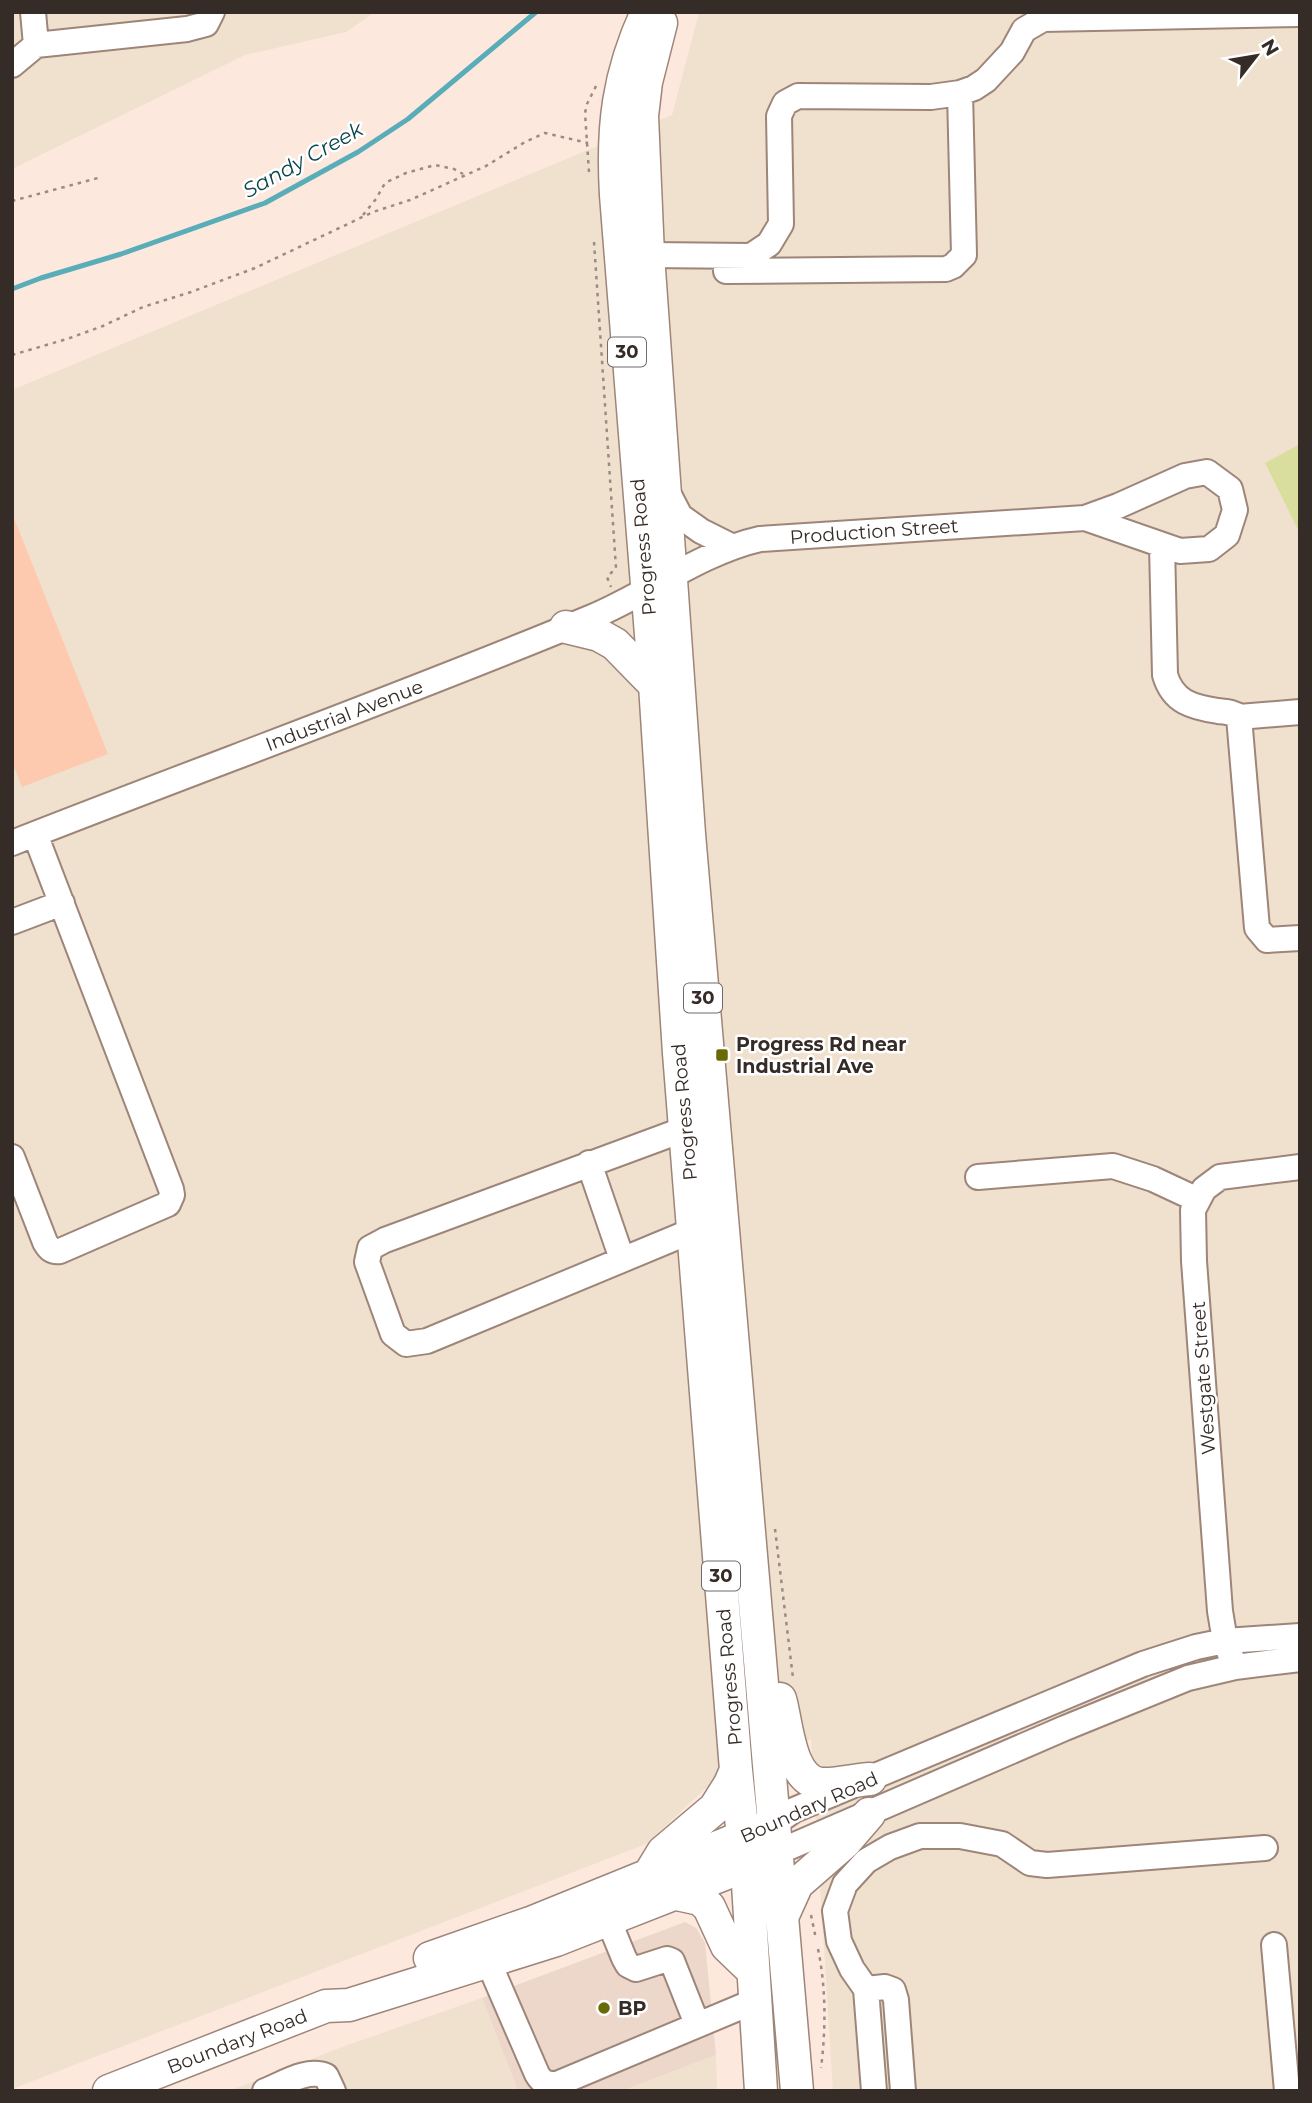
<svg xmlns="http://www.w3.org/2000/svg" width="1312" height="2103" font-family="Montserrat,sans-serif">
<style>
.commercial{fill:#ecd7ca}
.industrial{fill:#f0e0ce}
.green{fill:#d9dd9d}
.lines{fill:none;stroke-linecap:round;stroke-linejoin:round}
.stream{stroke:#58adb8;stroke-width:5}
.building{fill:#fdcab0}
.minor-casing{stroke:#9e8579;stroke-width:28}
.major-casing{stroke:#9e8579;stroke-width:35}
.path{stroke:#9a8b83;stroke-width:2.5;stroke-dasharray:3.5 5;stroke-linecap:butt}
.minor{stroke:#fff;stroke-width:24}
.major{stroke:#fff;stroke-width:32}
.poi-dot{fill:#696906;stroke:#fff;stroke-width:2.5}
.labels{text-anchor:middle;stroke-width:5;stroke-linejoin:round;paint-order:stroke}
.shield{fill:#fff;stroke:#726b68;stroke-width:2}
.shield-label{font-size:18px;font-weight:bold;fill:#362c27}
.street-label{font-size:19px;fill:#362c27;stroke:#fff}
.poi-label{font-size:19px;font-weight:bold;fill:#362c27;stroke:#fff;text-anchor:start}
.water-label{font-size:21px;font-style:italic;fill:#08444b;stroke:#fff}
</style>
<rect width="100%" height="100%" fill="#fde8dd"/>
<!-- commercial -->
<path class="commercial" d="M685,1922L696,1928L705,1943L716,2055L622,2091H518L482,1998Z"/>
<!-- industrial -->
<path class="industrial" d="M12,12H375L346,32L245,55L12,169Z
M845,12H1300V444L1265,463L1300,534V2091H833L811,1739L705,1789L646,1844L12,2089V390L672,115L699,13L812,14Z
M482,1998L518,2091H229L342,2047Z
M716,2055L717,2091H622Z"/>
<!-- green -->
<path class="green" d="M1300,444V534L1265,463Z"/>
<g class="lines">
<!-- stream -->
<path class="stream" d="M12,289L41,278L121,254L265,203L358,152L408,119L536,12"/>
</g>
<!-- building -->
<path class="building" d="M12,513L108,754L22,787L12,762Z"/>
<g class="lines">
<!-- minor casing -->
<g class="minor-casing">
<path id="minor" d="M33,12L36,45
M12,65L36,45L187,29L206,24L212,12
M648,255L751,256L769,244L781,224L779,116L785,103L798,96L931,97L960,93L974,88L986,80L1012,52L1024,30L1043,19L1300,14
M726,271L946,269L953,266L964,255L960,93
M667,491L680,516L701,531L733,547
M1162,545L1165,675C1173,702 1192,707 1218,711C1226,712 1233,712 1239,717L1300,712
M1239,717L1257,928L1267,940L1300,938
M12,843C205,767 400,697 592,617C647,594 702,552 760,539L1085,518L1118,506L1185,476L1207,472L1230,489L1235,510L1227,535L1209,549L1180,551L1085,518
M12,922L62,903
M685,1129L385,1240L370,1248L367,1262L393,1334L406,1344L427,1341L694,1230
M12,1157L45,1242C49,1249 52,1252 60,1251L168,1204L172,1195L171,1189L35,834
M589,1163L622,1259
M978,1177L1113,1166L1153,1179L1198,1200
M1235,1667L1225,1641L1220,1611L1194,1261L1193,1210L1204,1189L1220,1177L1300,1167
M774,1824L794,1810L1143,1664L1196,1647L1225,1641L1300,1636
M776,1853L1065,1728L1188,1678L1235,1667L1300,1659
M608,1919L624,1958L628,1965L636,1969L667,1959L672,1961L697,2024
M1274,1945L1287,2091
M488,1961L537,2074C542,2083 547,2084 557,2084L755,2001
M866,1989L885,1987L893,1990L896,2000L903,2091
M265,2091C283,2084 307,2068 326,2076L333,2091
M874,2091L866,1989L852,1969L839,1941L835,1911L845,1884L866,1861L890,1847L920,1836H960L1002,1844L1030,1863L1047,1865L1265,1848"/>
</g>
<!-- major casing -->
<g class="major-casing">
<path id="major" d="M647,12C618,75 612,126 616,195L655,685L679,1053L736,1770L748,1884L761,2091
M661,23L646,82L642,116L648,255L689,834L797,2091
M566,627L599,635L615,644L655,685
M780,1699C787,1722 789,1781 821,1784C836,1785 855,1780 870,1779
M649,1875L663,1852L715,1808L730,1784L736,1770
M677,1894L700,1899L709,1907L727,1946L753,1971
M783,1915L797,1884L844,1843L869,1814
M430,1958L533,1922L760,1830
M109,2091L326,2006L349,2005L556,1940L765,1858"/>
</g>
<!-- path -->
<path class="path" d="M589,172L585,113L587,104L597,84
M12,201L98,178
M363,215L376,199L385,183L406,173L435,165L454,169L463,174
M594,242L616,568L607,577L611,587
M12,355L67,339L103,326L143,307L191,292L255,268L373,212L410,200L486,166L525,142L545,133L588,143
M775,1529L793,1678
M811,1915L816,1939
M818,1949C826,1987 826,2029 821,2068"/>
<!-- minor -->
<use href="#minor" class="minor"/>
<!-- major -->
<use href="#major" class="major"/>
</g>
<!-- markers -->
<g class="poi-dot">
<rect x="715" y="1048" width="14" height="14" rx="3.5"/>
<circle cx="604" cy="2008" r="7"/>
</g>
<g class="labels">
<!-- shield labels -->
<g class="shield">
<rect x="608" y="337.5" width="38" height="29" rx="5"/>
<rect x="684" y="983.5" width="38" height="29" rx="5"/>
<rect x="702" y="1561.5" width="38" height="29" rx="5"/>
</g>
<g class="shield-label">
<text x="627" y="358">30</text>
<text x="703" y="1004">30</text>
<text x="721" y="1582">30</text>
</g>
<!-- street labels -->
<g class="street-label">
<text transform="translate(874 531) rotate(-4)" y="7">Production Street</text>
<text transform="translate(643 547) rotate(-95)" y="7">Progress Road</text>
<text transform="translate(344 715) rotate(-21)" y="7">Industrial Avenue</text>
<text transform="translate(684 1112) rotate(-95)" y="7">Progress Road</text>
<text transform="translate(1203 1378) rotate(-94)" y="7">Westgate Street</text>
<text transform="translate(729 1677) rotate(-95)" y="7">Progress Road</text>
<text transform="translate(809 1807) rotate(-24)" y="7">Boundary Road</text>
<text transform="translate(237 2041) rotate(-21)" y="7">Boundary Road</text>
</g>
<!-- poi labels -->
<g class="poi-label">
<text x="736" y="1051">Progress Rd near<tspan x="736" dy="22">Industrial Ave</tspan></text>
<text x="618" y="2015">BP</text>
</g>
<!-- water labels -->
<g class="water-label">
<text transform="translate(303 160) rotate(-29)" y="7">Sandy Creek</text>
</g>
</g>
<!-- border -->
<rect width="1312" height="2103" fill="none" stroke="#362c27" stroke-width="28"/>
<!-- north arrow -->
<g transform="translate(1256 56) rotate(59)" stroke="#ffffff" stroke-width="5" paint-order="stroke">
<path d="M0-5L12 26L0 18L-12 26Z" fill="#362c27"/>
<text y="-10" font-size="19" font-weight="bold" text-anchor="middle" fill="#362c27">N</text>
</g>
</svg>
